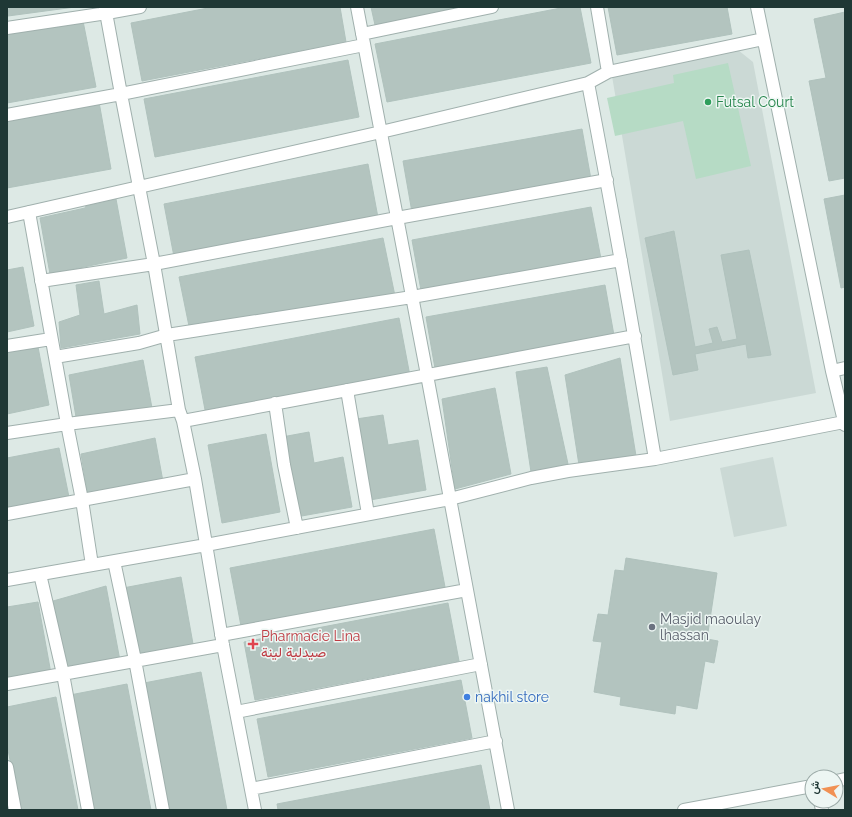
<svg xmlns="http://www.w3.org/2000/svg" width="852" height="817" font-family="Raleway,Vazirmatn,sans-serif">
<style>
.built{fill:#cbd9d5}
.green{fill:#b6dbc5}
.building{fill:#b3c4bf;stroke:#b0c2bd}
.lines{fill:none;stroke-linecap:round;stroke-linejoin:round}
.minor-casing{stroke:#a0b0ad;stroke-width:14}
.tertiary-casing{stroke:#a0b0ad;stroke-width:14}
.minor{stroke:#fff;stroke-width:12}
.tertiary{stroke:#fff;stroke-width:12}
.leisure-dot{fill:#2e9e5b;stroke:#edf6f3;stroke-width:1.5}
.worship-dot{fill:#6b7280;stroke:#edf6f3;stroke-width:1.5}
.health-dot{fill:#e0444e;stroke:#edf6f3;stroke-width:1.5}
.shop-dot{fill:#3f7fe0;stroke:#edf6f3;stroke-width:1.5}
.labels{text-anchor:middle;stroke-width:3;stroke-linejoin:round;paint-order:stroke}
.leisure-label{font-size:14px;fill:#27864d;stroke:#edf6f3;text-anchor:start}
.worship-label{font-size:14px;fill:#5b616d;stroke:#edf6f3;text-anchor:start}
.health-label{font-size:14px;fill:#be3a42;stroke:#edf6f3;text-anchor:start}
.shop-label{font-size:14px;fill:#366cbe;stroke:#edf6f3;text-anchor:start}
</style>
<rect width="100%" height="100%" fill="#dde9e5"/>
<!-- built -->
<path class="built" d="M738,50L753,62L816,393L670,421L612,76Z
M773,457L787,526L734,537L720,468Z"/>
<!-- green -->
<path class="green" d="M728,63L751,166L696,179L683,121L615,136L607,98L674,83L673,75Z"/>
<!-- building -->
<path class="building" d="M9,7H75L8,16Z
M213,7H340L346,42L142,81L131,23Z
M371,7H468L375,25Z
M566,7H580L591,63L387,102L375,44Z
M608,7H727L732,34L617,55Z
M845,12V178L829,181L809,81L826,78L814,19Z
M83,21L96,87L7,103V35Z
M348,60L359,117L155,157L144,99Z
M99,102L111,169L7,188V120Z
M582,129L592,185L413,218L403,161Z
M368,164L379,223L175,262L164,204Z
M845,195V287L841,288L824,199Z
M116,199L127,258L50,274L40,218L85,208L86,206Z
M591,207L602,264L422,296L412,240Z
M674,231L695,347L713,343L709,329L717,327L722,342L737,339L721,255L749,250L771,355L748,358L746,344L695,354L698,370L673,375L645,238Z
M383,238L395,296L191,336L179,277Z
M23,267L34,326L7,332V270Z
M99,281L104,314L137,305L140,334L61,348L59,322L80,315L76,285Z
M605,285L615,341L436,374L426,317Z
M399,318L410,376L206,415L195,357Z
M38,347L49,405L7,414V352Z
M620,358L636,456L579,465L565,375Z
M143,360L152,408L77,423L69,375Z
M547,367L568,464L531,472L516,372Z
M495,388L511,474L455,489L442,399Z
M383,415L388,445L418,440L426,490L370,500L356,419Z
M309,432L314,463L343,457L352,507L296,517L282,437Z
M266,434L280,512L222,523L208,445Z
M155,438L164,487L89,502L81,454Z
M59,448L70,502L7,514V458Z
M434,529L445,587L241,626L230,568Z
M626,558L717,573L707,639L718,641L714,663L705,661L697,709L676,705L675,714L620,705L621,697L594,692L602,642L593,641L598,614L608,615L615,570L624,571Z
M181,577L195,655L137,666L123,588Z
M106,586L121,666L68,675L46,603Z
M38,602L52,679L7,688V607Z
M448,603L459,661L255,700L244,642Z
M201,672L227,810H169L144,683Z
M461,680L472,738L268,777L257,719Z
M127,684L151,810H92L70,695Z
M56,697L78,810H20L7,745V707Z
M481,765L490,810H278L277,804Z"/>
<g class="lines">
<!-- minor casing -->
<g class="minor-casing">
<path id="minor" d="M105,7L121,94L154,264L179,410L183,421L195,479L223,645L255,810
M357,7L427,375L508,810
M597,7L608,72
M757,7L832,371L845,425
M7,28L107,13L140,7
M362,34L492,7
M588,83C612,208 634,333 655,459
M7,115L121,94L364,45
M29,212L67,424L82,500L92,565
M7,217L381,132L588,83L608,72L763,39
M41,281L154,264L397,218L607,180
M7,346L51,339
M55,357L139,343L167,335L412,297L621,260
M832,371L845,368
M347,390L368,514
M275,403L284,465L297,528
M183,421L635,336
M7,433L67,424L179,410
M7,514L195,479
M114,561L135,660L163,810
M40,574L63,674L88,810
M7,580L206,545L450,499L531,478L568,471L655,459L844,422
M221,635L467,590
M7,684L223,645
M236,712L481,664
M7,767L15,810
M251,789L496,741
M820,801L822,810"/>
</g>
<!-- tertiary casing -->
<g class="tertiary-casing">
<path id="tertiary" d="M836,781L845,779
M684,810L812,786"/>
</g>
<!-- minor -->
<use href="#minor" class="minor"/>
<!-- tertiary -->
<use href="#tertiary" class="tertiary"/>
</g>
<!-- markers -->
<circle class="leisure-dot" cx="708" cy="102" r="4"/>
<circle class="worship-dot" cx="652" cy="627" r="4"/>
<path class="health-dot" d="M251 638h4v4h4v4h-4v4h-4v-4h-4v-4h4z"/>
<circle class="shop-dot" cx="467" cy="697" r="4"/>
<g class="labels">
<!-- leisure labels -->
<g class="leisure-label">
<text x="716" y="107">Futsal Court</text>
</g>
<!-- worship labels -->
<g class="worship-label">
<text x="660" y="624">Masjid maoulay<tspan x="660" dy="16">lhassan</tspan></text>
</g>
<!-- health labels -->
<g class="health-label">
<text x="261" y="641">Pharmacie Lina<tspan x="261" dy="16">صيدلية لينة</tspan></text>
</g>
<!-- shop labels -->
<g class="shop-label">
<text x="475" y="702">nakhil store</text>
</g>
</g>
<!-- border -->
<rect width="852" height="817" fill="none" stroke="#1f3835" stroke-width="16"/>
<!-- north arrow -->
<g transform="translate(824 789) rotate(280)"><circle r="19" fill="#edf6f3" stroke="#9baaa7"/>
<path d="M0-3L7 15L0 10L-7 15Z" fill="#f19154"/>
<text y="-6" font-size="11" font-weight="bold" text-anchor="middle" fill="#1f3835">ش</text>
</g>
</svg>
